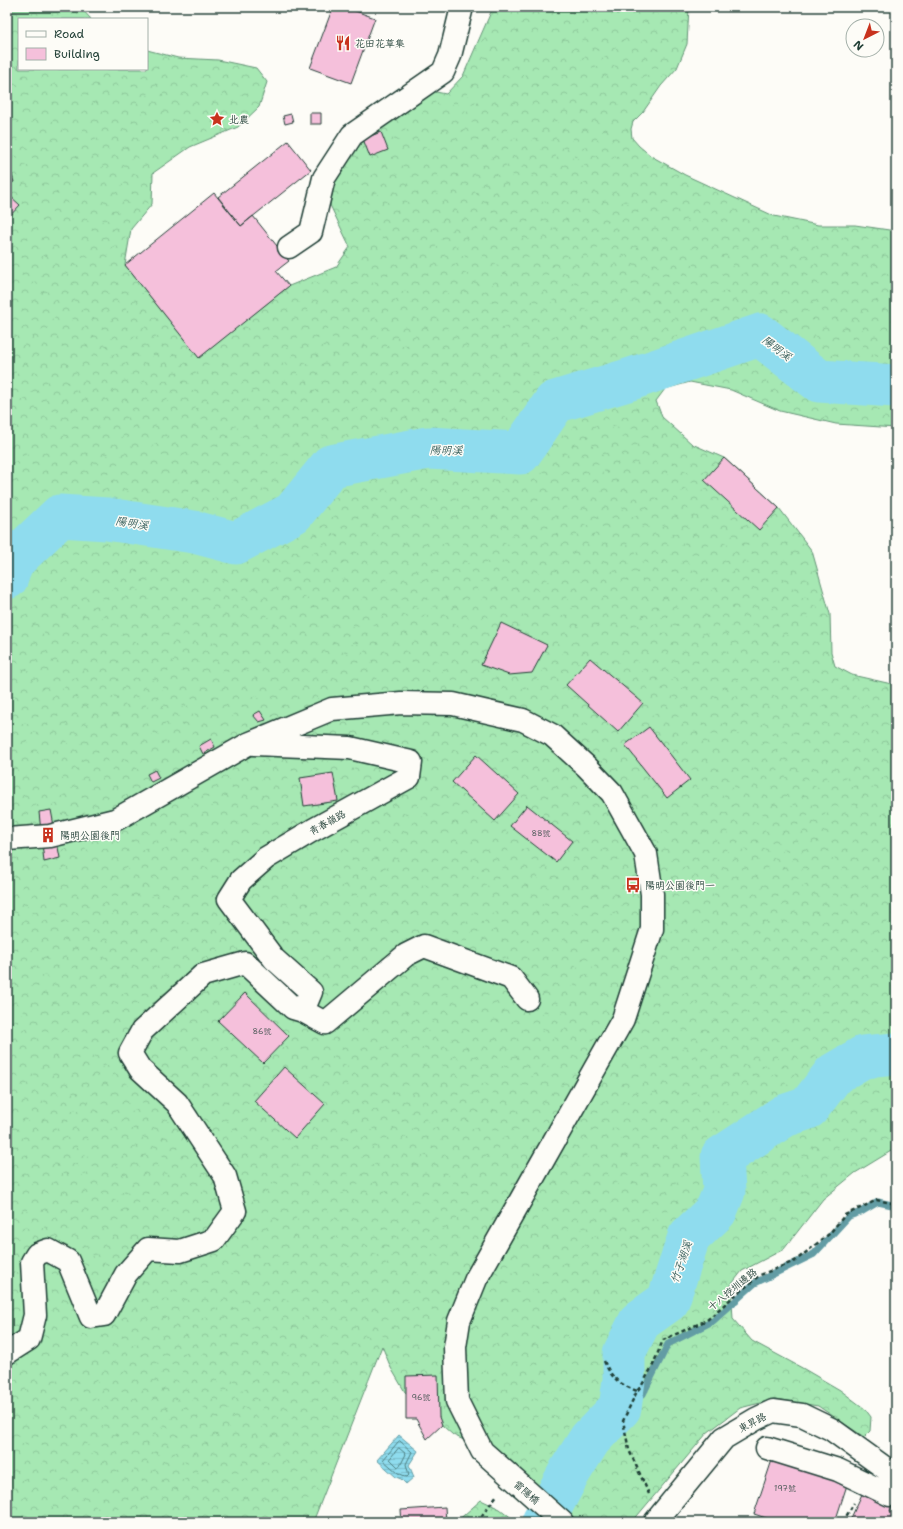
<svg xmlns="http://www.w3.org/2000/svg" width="903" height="1529" font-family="'Shantell Sans','LXGW WenKai TC',sans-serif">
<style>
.forest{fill:url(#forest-crowns);stroke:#629274}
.water{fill:url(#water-rules);stroke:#629ca4}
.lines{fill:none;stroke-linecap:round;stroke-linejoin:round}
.shore{stroke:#4c7d7e;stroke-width:1}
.stream{stroke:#629ca4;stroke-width:7}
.river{stroke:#8fdcee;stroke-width:43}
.building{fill:#f5c0db;stroke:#1f3d34}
.minor-casing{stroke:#1f3d34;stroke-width:25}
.path{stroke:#1f3d34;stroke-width:2.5;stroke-dasharray:4 3;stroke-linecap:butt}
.minor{stroke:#fdfcf7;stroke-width:22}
.labels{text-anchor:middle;stroke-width:3;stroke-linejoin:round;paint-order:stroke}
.number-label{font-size:8px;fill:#545e5e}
.poi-label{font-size:10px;fill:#1f3d34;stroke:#fdfcf7;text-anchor:start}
.street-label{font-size:10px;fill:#1f3d34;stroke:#fdfcf7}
.water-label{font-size:11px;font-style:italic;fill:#355d59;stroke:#fdfcf7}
</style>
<defs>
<pattern id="forest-crowns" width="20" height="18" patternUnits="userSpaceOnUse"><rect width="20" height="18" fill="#a6e8b3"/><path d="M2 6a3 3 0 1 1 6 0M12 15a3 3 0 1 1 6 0" fill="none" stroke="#8ec89b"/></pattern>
<pattern id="water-rules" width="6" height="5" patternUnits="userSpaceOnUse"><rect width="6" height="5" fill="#8fdcee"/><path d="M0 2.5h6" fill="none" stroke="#7bbecd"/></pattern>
</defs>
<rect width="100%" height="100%" fill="#fdfcf7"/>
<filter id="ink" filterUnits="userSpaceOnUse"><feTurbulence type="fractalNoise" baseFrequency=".025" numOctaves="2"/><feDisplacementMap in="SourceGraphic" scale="8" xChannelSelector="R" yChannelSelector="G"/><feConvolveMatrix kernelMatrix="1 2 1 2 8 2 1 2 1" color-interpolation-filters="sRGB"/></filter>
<g filter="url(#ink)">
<!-- forest -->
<path class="forest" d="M7,7H80L91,19H19V69H147V50L178,58L218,60L256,68L267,82L259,107L238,127L190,147L153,173L152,204L131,229L125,265L199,357L289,286L336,267L350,247L330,205L335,178L356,142L431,91L446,94L463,76L491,12L496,7H689L687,44L677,68L661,86L643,112L633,122L631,129L632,138L639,146L651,156L685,175L774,216L818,225H855L896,231V428L836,424L780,411L731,390L690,382L665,389L656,401L662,417L692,444L724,458L779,508L812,551L830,614L831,652L835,666L852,675L896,685V1148L855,1173L823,1199L784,1249L742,1271L731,1285L733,1319L752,1341L804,1369L840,1390L865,1409L871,1417L870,1431L864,1437L818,1406L776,1399L740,1408L707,1433L632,1522H581L566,1513L490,1452L453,1435L405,1392L391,1368L382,1346L313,1522H7Z
M481,1500L500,1509L517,1522H456Z"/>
<!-- water -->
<path class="water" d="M399,1435L418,1451L409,1465L414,1477L406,1484L401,1479L396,1477L377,1460Z"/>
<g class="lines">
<!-- shore -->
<path class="shore" d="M400,1441L412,1452L406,1464L409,1475L407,1477L398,1473L383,1460L398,1442Z
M399,1448L406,1454L400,1466L398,1467L390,1459Z"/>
<!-- stream -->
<path class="stream" d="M620,1408L632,1404L643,1394L668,1344L713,1321L755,1283L814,1254L849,1216L861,1212L878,1202L892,1205L896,1204"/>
<!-- river -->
<path class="river" d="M7,578L12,562L60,516L107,519L194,532L236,543L293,513L331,466L428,448L520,453L555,402L631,379L760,335L819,381L896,386
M543,1522L570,1471L590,1439L620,1408L624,1380V1353L640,1321L668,1301L689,1237L716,1211L724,1191L722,1157L784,1116L808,1108L834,1074L863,1057L896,1054"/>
</g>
<!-- building -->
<path class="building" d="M333,7H344L375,18L351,83L310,68Z
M310,113H321V124H310Z
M291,114L293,122L285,124L283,116Z
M381,132L388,150L370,157L363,139Z
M288,141L311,170L241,226L218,197Z
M7,158L14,182L7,183Z
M214,193L241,226L253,216L289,261L276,271L289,286L199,358L125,265Z
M9,195L20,205L7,219V197Z
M724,458L779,508L759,530L704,480Z
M501,623L547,645L532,673L509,675L481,665Z
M590,658L643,703L618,732L566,685Z
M260,711L266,720L259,722L253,715Z
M649,727L690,780L667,798L625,745Z
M211,739L215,747L203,754L199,746Z
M476,755L519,794L495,821L452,782Z
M155,770L159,778L151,782L147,774Z
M333,773L338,801L304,806L300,778Z
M527,805L572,841L556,862L510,826Z
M51,810L60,858L44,862L39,812Z
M245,993L289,1036L263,1063L218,1021Z
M284,1067L325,1104L295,1138L254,1101Z
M438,1375L439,1417L442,1425L427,1439L416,1419H406V1376Z
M772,1460L847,1485L835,1522H778L754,1514Z
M863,1492L892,1507L890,1511L896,1514V1522H859L851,1518Z
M445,1507L446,1522H402L401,1510Z"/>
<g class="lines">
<!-- minor casing -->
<g class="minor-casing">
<path id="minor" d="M289,247L311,232L324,178L352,135L443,72L450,56L462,7
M254,744L350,748L411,762L409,777L313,830L266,858L241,880L229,899L274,959L311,992L303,1011
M7,839L50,836L115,820L248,744L332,709L401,703L453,704L523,720L552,735L587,767L612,793L646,854L652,894V929L623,1019L476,1279L459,1321L455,1347L457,1401L482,1451L562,1522
M7,1353L29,1339L35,1315L32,1262L37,1254L48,1250L68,1261L91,1317L104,1315L126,1274L148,1249L180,1251L214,1240L235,1211L225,1176L177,1103L140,1069L130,1053L142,1031L203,975L245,963L293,1008L303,1011L325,1023L406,955L424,946L511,978L527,999
M767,1448L838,1470L890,1495L896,1492
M655,1522L724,1438L756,1419L773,1411L802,1415L831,1429L896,1476"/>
</g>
<!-- path -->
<path class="path" d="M604,1361C612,1379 619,1384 637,1391
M649,1494L629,1450L623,1421L637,1391L642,1385L653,1365L663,1340L707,1320L733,1297L760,1275L795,1261L829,1234L845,1215L877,1200L891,1203L896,1201
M477,1522L497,1495
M843,1522L854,1503"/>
<!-- minor -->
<use href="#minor" class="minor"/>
</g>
</g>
<!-- icons -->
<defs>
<g id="restaurant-bare" transform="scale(1.2)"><path d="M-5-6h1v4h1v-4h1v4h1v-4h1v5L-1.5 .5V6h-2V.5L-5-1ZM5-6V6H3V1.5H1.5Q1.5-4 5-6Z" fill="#c8321e" stroke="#fdfcf7" stroke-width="2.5" paint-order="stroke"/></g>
<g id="sight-bare" transform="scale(1.2)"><path d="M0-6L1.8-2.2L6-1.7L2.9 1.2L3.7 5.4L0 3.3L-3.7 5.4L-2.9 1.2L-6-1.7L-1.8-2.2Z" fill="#c8321e" stroke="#fdfcf7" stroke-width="2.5" paint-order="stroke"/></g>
<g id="building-bare" transform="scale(1.2)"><path d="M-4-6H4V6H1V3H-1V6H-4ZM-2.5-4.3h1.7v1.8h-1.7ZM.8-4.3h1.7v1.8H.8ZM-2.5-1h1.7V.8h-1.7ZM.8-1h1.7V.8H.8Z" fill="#c8321e" stroke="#fdfcf7" stroke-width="2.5" paint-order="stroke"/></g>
<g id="bus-bare" transform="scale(1.2)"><path d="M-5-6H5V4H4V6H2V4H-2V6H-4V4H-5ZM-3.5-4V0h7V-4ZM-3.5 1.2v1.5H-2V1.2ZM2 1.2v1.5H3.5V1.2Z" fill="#c8321e" stroke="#fdfcf7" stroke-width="2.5" paint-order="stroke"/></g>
</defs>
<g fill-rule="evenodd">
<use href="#restaurant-bare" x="343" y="43"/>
<use href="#sight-bare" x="217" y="119"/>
<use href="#building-bare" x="48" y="835"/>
<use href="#bus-bare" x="633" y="885"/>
</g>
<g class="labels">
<!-- number labels -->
<g class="number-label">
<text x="541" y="836">88號</text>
<text x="262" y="1034">86號</text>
<text x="421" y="1400">96號</text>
<text x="785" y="1491">197號</text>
</g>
<!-- poi labels -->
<g class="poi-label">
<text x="355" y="47">花田花草集</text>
<text x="229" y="123">北農</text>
<text x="60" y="839">陽明公園後門</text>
<text x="645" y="889">陽明公園後門一</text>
</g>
<!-- street labels -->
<g class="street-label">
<text transform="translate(327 822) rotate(-29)" y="4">青春嶺路</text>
<text transform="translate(732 1289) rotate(-40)" y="4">十八挖圳邊路</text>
<text transform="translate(752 1422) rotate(-28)" y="4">東昇路</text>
<text transform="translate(527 1492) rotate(41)" y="4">雷隱橋</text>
</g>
<!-- water labels -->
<g class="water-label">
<text transform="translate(777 348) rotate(37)" y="4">陽明溪</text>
<text transform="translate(446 450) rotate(1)" y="4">陽明溪</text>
<text transform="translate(132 523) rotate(9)" y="4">陽明溪</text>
<text transform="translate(681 1262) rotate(-71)" y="4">竹子湖溪</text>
</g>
</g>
<!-- margin -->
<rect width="903" height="1529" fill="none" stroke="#fdfcf7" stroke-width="24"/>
<rect x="12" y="12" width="879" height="1505" fill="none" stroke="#1f3d34" stroke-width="1.5" filter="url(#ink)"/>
<!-- legend -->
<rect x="18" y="18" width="130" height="52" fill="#fdfcf7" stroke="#a4b0a9"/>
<rect x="26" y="31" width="20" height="6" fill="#fdfcf7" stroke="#a4b0a9"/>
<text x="54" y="38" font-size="12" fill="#1f3d34">Road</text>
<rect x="26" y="48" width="20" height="12" fill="#f5c0db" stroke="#a4b0a9"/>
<text x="54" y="58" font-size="12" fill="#1f3d34">Building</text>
<!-- north arrow -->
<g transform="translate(865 38) rotate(222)"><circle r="19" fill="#fdfcf7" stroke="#a4b0a9"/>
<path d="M0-3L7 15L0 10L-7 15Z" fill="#c8321e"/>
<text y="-6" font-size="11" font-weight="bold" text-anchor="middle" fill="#1f3d34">N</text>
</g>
</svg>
